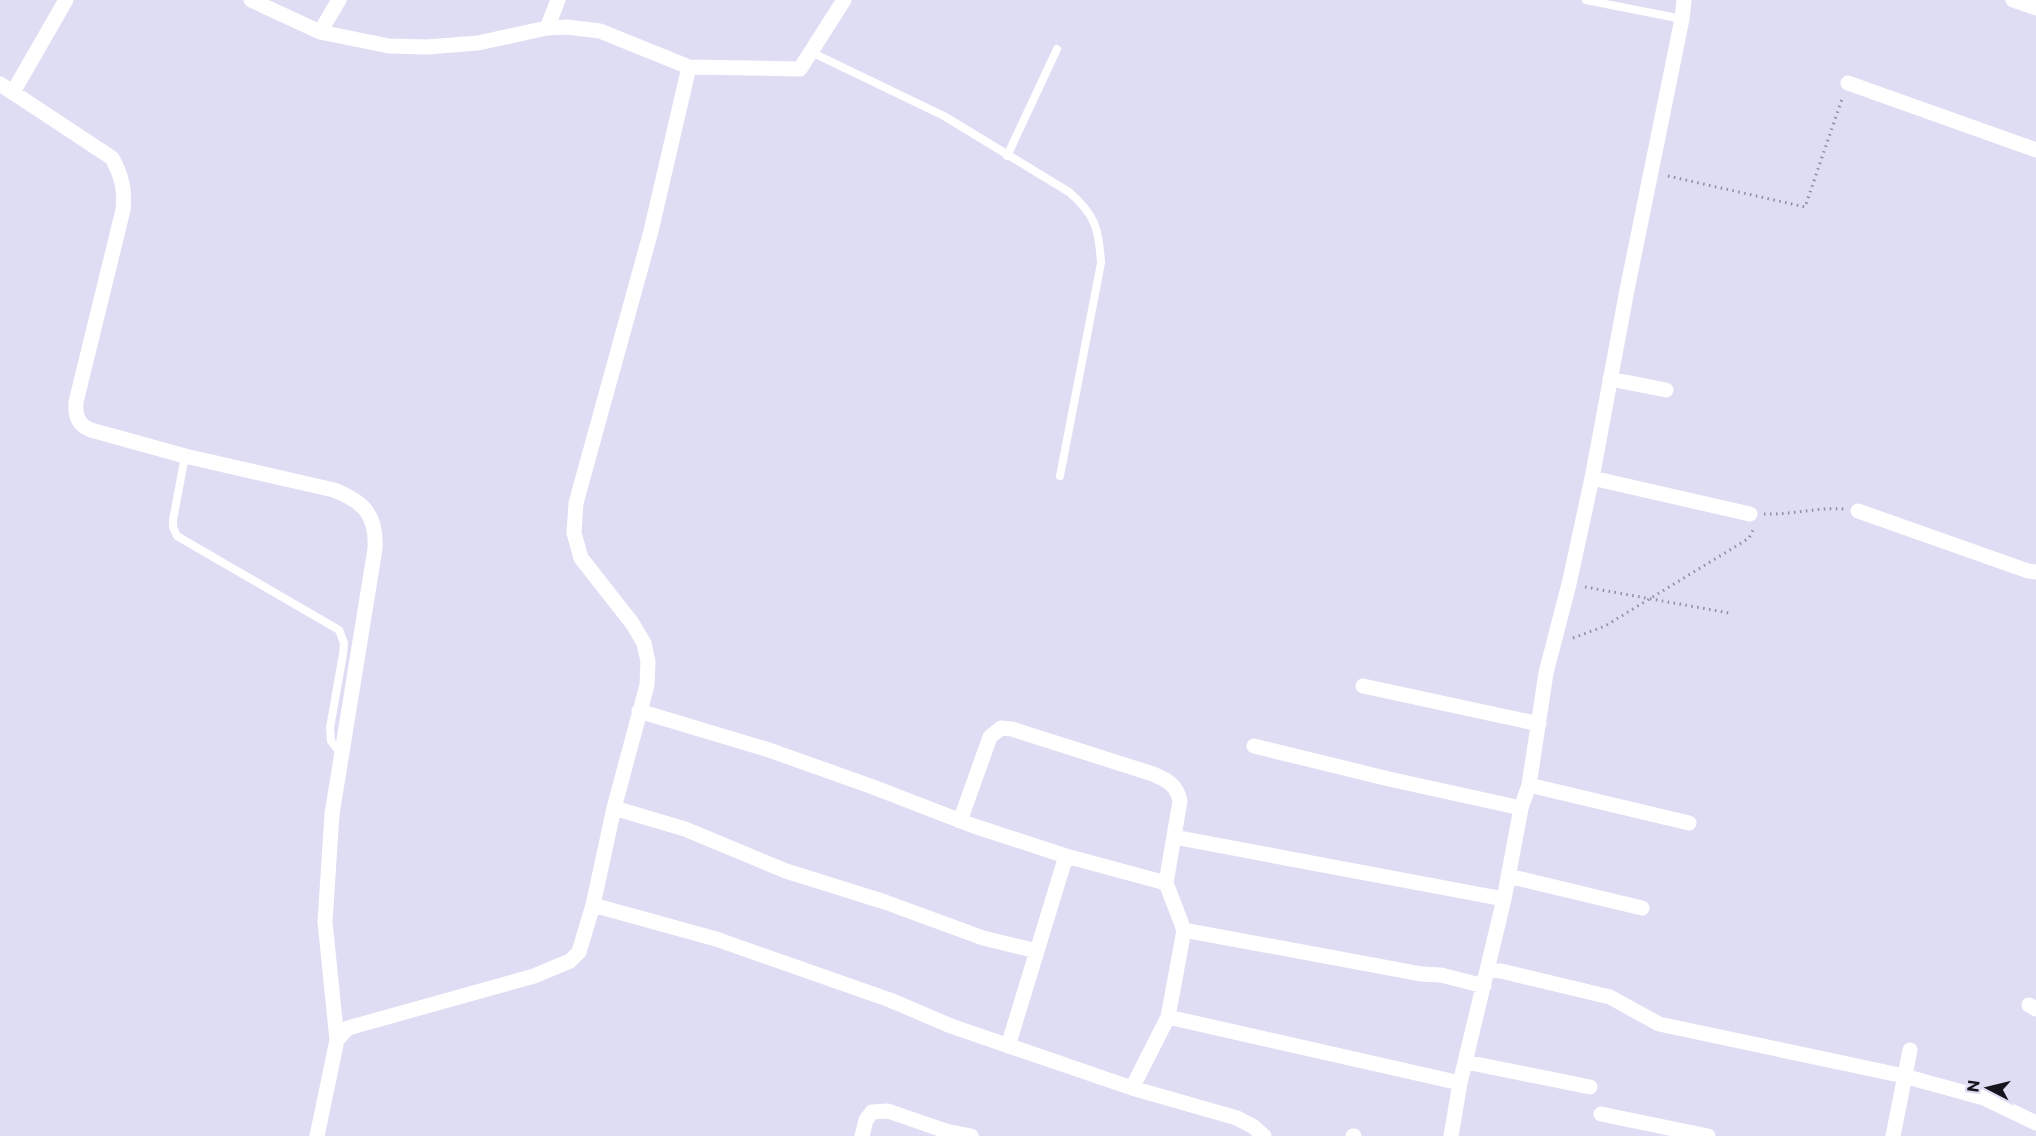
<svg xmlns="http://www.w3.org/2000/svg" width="2036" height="1136" font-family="Commissioner,sans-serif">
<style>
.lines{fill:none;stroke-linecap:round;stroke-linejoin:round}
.path{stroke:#8f8d9e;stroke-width:3;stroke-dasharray:1.5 4.5;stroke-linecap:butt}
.service{stroke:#fff;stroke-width:8}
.minor{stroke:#fff;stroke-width:15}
</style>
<rect width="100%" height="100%" fill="#dfddf4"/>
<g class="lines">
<!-- path -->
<path class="path" d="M1668,176L1805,207L1843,96
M1764,514C1791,515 1817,507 1844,509
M1585,587L1729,613
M1573,638L1605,626L1738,545L1749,538L1753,530"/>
<!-- service -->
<path class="service" d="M1586,0L1682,19
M811,52L944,116L1069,192C1095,214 1099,229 1101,263L1060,476
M1007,156L1057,49
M185,456L173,520V527L177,536L339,630L344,643L343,654L330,728L331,741L341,754"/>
<!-- minor -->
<path class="minor" d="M251,0L320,32L339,0
M2013,0L2036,8
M547,28L558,0
M320,32L389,46L427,47L478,43L547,28L567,27L600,31L689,67
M1848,83L2036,150
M0,84L112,158C122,176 125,190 123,210L76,402C75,416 78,425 91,430L185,456L334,490C364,502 377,515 375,549L332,814L325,922L337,1040
M13,92L66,0
M1610,379L1666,390
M1592,478L1750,514
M1858,511L2028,571L2036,572
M1363,686L1539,724
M639,711L769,750L873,787L974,826L1066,856L1008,1046
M1254,746L1389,779L1521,808
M1529,785L1689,823
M614,808L685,829L786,871L885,902L983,938L1037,951
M960,821L990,737L1001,728L1012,729L1153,774C1167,780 1177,785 1180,801L1166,883L1184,930L1168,1017L1132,1088
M1174,837L1504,899
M1066,856L1166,883
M1508,876L1642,908
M593,905L716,939L890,1000L951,1026L1132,1088L1237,1118L1254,1127L1264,1136
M1184,930L1422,974L1441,975L1484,986
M1488,970L1501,971L1610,997L1659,1024L1904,1076L1984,1098L2036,1123
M2029,1005L2036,1009
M1168,1017L1460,1083
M1466,1062L1590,1087
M1601,1114L1708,1136
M317,1136L337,1040L348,1028L534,976L570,961L579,952L593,905L614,808L647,685L648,662L644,643L632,623L581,558L574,533L576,503L651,231L689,67L800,69L844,0
M862,1136L866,1120L872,1112L888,1111L946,1131L971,1136
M1353,1136H1354
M1451,1136L1460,1083L1504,899L1521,808L1529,785L1546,673L1569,584L1592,478L1627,290L1682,19L1684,0
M1893,1136L1910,1050"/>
</g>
<!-- north arrow -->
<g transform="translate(1988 1088) rotate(277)" stroke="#dfddf4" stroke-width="4.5" paint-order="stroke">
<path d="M0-4.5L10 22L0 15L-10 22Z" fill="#16151d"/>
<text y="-9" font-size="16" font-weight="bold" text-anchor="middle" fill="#16151d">N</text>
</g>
</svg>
